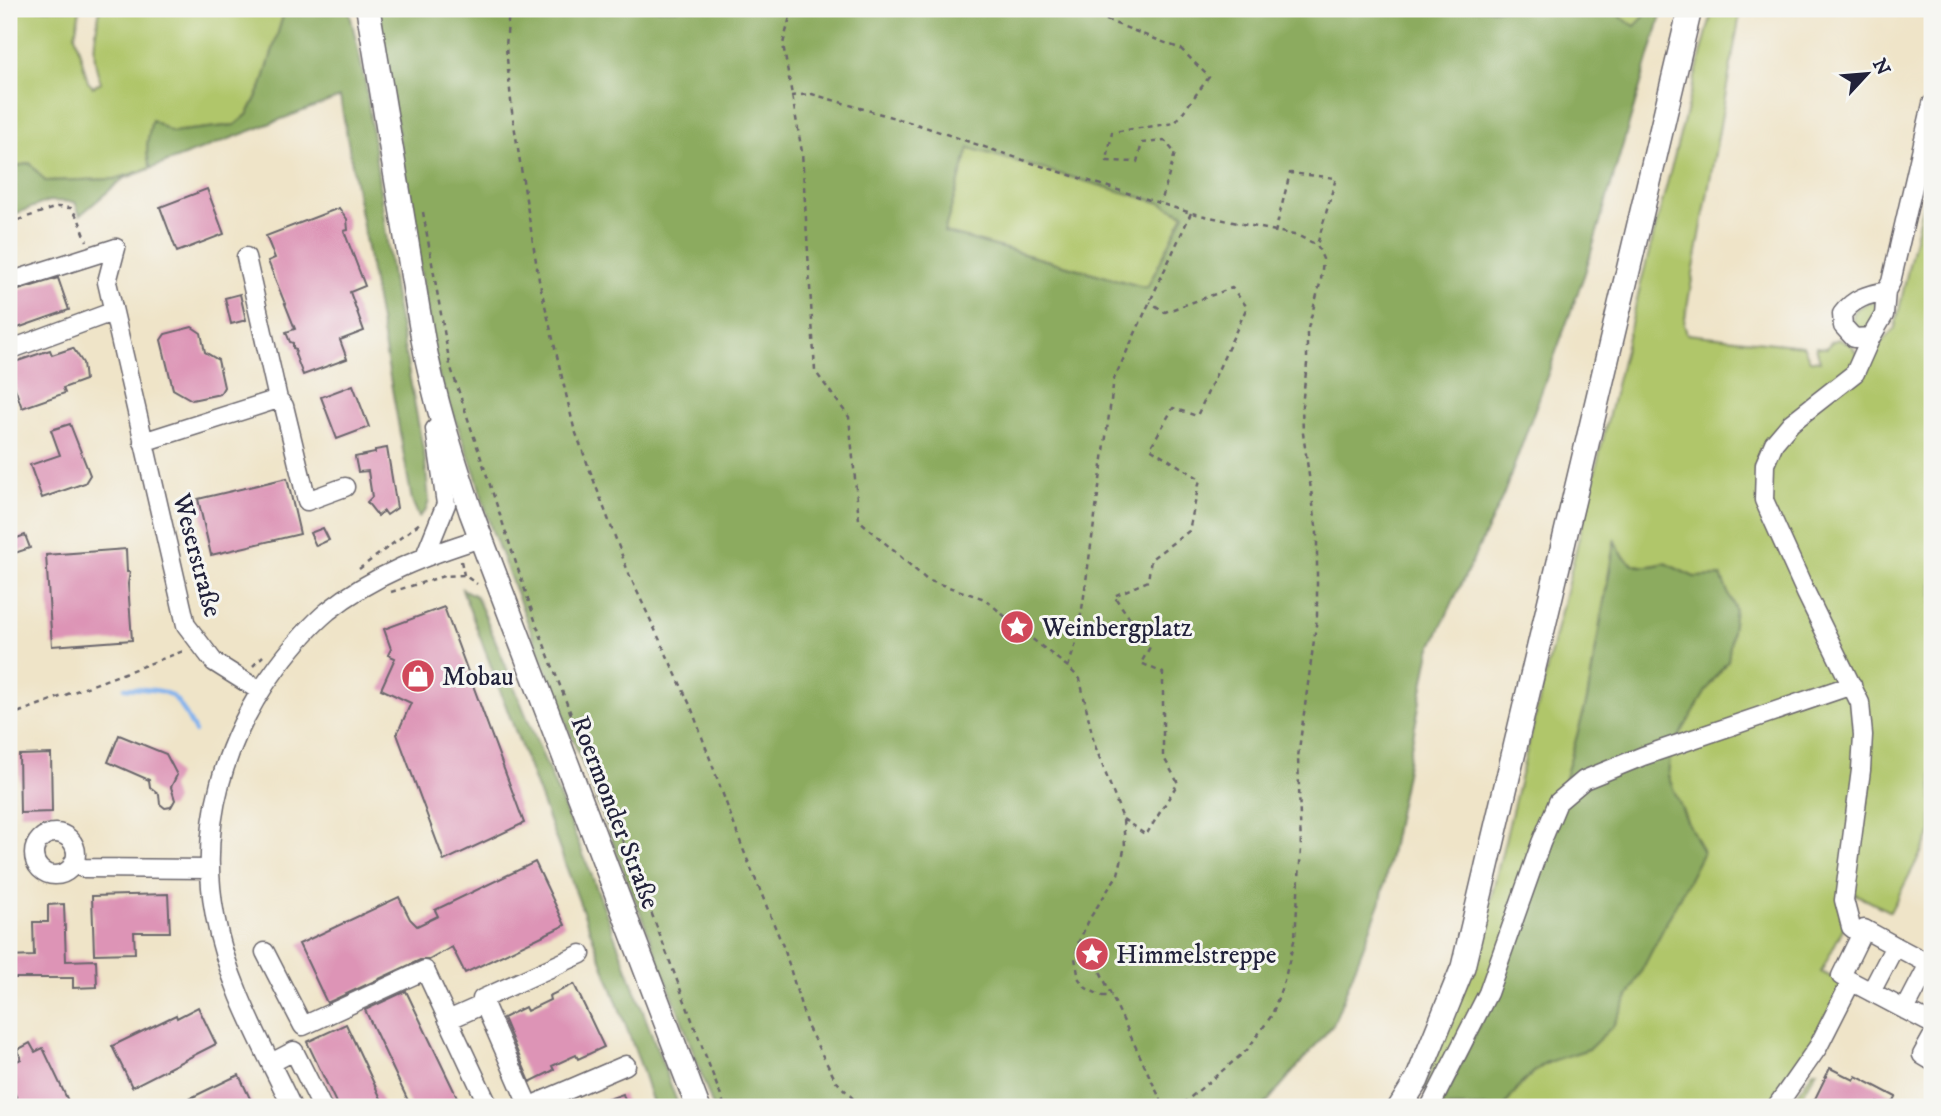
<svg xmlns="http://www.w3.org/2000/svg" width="1941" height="1116" font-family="'IM FELL DW Pica',serif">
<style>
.green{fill:#b0c66b;stroke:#697453;stroke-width:2}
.forest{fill:#8cab5f;stroke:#57664d;stroke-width:2;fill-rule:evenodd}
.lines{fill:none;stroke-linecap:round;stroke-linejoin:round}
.stream{stroke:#82b2ed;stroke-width:4.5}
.building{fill:#dd94b6}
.minor-casing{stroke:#6a666c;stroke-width:21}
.major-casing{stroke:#6a666c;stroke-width:26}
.path{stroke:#6a666c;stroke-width:2.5;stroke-dasharray:5 5;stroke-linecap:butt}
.minor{stroke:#fff;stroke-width:18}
.major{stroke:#fff;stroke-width:23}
.labels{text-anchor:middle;stroke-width:6;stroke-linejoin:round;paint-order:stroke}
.street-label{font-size:26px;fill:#22223b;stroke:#f6f6f2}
.poi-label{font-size:26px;fill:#22223b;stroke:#f6f6f2;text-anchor:start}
</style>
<rect width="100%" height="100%" fill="#f6f6f2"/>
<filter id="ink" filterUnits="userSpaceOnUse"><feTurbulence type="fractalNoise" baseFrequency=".0143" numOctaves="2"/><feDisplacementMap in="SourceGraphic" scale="14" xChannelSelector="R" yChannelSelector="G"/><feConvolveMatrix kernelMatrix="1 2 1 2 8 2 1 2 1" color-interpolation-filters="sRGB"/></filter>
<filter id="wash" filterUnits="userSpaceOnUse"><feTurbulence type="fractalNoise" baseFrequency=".00686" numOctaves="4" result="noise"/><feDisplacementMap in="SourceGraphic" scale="28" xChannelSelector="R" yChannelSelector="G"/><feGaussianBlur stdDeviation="1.57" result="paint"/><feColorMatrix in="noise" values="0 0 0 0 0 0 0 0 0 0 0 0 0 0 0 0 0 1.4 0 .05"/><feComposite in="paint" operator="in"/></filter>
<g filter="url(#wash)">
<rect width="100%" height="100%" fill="#efe4c8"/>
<!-- green -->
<path class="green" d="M9,9H80L75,35L88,82L93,87L101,82C90,57 95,34 100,9H285L262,86L248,114L235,125L172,132L152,120C148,136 144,152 151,168L115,179L45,181L30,163L9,168Z
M1616,9H1646L1643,18L1635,27L1620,16Z
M1713,9H1741L1684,324L1687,334L1803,346L1810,360L1820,361L1816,347L1827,348L1831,342L1838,339L1852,345L1857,355L1871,352L1895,328L1932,162V832L1890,912L1853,893V909L1821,972L1846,984L1813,1042L1769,1107H1504C1533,1068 1542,1061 1589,1049L1703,852C1692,828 1676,805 1669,779C1660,747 1709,686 1728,661L1721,576L1694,577L1665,563C1638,570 1628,567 1614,542L1587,700L1546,846L1507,965L1441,1107H1438L1424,1089L1491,898L1642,279Z
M969,147L1161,203L1185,215L1147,288L944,232Z
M1875,302L1878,307L1872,324L1864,329L1855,326C1847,310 1862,304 1875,302Z
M1814,1070H1817L1796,1107H1788Z"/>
<!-- forest -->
<path class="forest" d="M285,9H349L366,86L394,293L425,460L429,501L426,510L419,517L412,501L340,97L123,179L80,215L75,202L49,201L9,216V168L30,163L45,181L115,179L151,168C144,152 148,136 152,120L172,132L235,125L248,114L262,86Z
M378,9H1616L1620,17L1635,26L1643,18L1646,9H1663L1585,273L1503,496L1430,650L1381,901L1333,1025L1263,1107H713L681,1018L491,528L475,473L436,368ZM969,148L1161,203L1184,214L1147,288L944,232Z
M1615,541C1626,568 1639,570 1665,563L1694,577L1721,576L1735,609L1728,661L1712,681L1671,750L1668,776L1687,821L1703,852L1613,1026L1589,1049L1545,1063L1522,1082L1504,1107H1441L1507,965L1546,846L1587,700Z
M462,589L476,596L486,618L592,876L679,1107H654L642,1069Z"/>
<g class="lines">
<!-- stream -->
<path class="stream" d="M125,688C172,691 173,688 195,732"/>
</g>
<g id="blocks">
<!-- building -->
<path class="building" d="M207,189L224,234L177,252L160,207Z
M339,208L347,219L348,230L344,231L365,286L350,292L364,331L340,340L347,359L303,375L295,354L296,349L293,348V343L290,342L286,332L295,329L268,261L275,258L266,236Z
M58,278L69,310L9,331V293Z
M240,294L246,320L231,324L225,298Z
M192,327L201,333L205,352L218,360L224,387L220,394L192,400L173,389L161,340L165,334Z
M73,348L83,363L85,380L63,388L65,393L22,408L9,371V364L50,350L52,355Z
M353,385L369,427L337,439L321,397Z
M70,424L90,475L85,483L42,498L30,465L60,455L51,430Z
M387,448L397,508L387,515L384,511L378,516L367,502L372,497L368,471L358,472L355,457L375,453V450Z
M287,478L300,534L211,555L198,499Z
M323,528L329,540L316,546L310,533Z
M25,535L30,548L12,554L9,541Z
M126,549L127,572H130L128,584L132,640L52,646L46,555Z
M444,607L524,823L444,861L397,734L411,703L381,689L395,658L388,655L391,649L384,629Z
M119,735L166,754L177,775L171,787L175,800L171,807L165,808L160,804L159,794L150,787L149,780L108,762Z
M51,754L52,812L20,813L19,755Z
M535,862L565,925L465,973L452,947L429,960H420L327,1003L299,944L399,897L410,919L417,926L438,916L435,910Z
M168,894L170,932H134L135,953L94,954L92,896Z
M64,904L66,961L96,960L97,987L73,988V978H9V957L34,956L33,922H48V905Z
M574,984L604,1047L578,1059L576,1055L552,1066L554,1070L530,1082L503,1018L525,1007L527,1011L550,1000L549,996Z
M406,991L457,1097L436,1107H411L365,1010Z
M198,1007L216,1044L132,1087L112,1046L176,1015L177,1018Z
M346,1024L385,1107H338L307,1042Z
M30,1043L35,1052L43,1048L71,1107H21L9,1082V1065L21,1059L17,1050Z
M1830,1068L1854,1080L1856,1076L1896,1097L1890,1107L1877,1103L1874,1107H1811Z
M239,1075L254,1107H172L230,1079Z
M623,1094L627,1107H591V1105Z"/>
</g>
</g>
<g filter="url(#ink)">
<use href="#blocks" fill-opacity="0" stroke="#6a666c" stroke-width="2"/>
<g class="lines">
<!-- minor casing -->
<g class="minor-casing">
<path id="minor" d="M116,248L107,282L186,625L214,662L260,691
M9,282L116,248
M1886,291C1867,295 1854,298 1842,314L1843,326L1854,338L1871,337L1884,315L1886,291L1891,282L1932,104
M1871,337L1855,373L1791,423L1774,443L1765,464L1764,500L1806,593L1860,703L1863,735L1861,770L1844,900L1851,927L1861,935L1841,976L1932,1024
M9,350L112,312
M278,399L284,406L307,501L345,487
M143,442L278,399L246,257
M425,556L446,504L435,429
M34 854a21 21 0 1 1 42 0a21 21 0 1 1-42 0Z
M73,863L83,868L209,869
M1861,935L1864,929L1895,946
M265,952L303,1026L425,970L489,1107
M1871,992L1895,946L1929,964
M1905,1010L1929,964L1932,965
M448,1020L484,1004
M1932,1037L1922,1055L1932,1061
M271,1063L294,1051L322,1107
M292,1107C263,1046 227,983 215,916C198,825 224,738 278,666C293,646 309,627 328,611C373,575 427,555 481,538
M528,1107L626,1065
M529,1107L482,999L581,954
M1430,1107L1488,993L1541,843L1558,802L1584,780L1643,756L1852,685
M1776,1107L1818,1047L1851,982"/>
</g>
<!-- major casing -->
<g class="major-casing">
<path id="major" d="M368,9L423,339C434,398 452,455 471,512L698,1107
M1400,1107L1417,1080L1463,967L1690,9"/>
</g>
<!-- path -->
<path class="path" d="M509,9L506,47L512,112L539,280L574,428L629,574L691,707L743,849L785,951L807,1026L836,1081L861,1107
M792,9L783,44L802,152L815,371L849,417L859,520L927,580L985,599L1017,627L1068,667L1080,679L1094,743L1123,819L1125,846L1118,874L1090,918L1079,941L1075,958L1079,979L1086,988L1102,996H1112
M1078,9L1181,49L1209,77L1175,123L1112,132L1107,161L1137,162L1142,143L1165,141L1175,153L1161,203
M791,96L812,94L919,125L1032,163L1191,213L1299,236L1317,245L1323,259L1321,280L1307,332V364L1302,405L1303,433L1317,533V618L1298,757L1301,849L1295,937L1285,978L1272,1015L1247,1050L1179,1107
M423,212L450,365L537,626L594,774L634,867L725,1107
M9,223L57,207L71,208L79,220L87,241
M1275,233L1290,173L1336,178L1317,245
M1932,251L1929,259L1932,273
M461,561L464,575
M359,569L420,523
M391,592L444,576L464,575L477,584
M253,666L263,656
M1068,667L1076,643L1083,603L1114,379L1191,213
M9,716L186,650
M1123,819L1146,835L1178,783L1163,756V673L1141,663L1150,647L1114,596L1148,581L1151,559L1189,531L1200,479L1150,448L1173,408L1197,416L1247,307L1232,288L1165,312L1150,302
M1092,954L1164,1107"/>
<!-- minor -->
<use href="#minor" class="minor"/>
<!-- major -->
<use href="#major" class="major"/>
</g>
</g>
<!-- icons -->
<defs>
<g id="sight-disc" transform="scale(1.75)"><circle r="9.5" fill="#d1495b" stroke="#f6f6f2"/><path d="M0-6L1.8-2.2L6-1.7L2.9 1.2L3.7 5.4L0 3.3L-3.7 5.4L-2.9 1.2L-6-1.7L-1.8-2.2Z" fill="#fff"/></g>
<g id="shop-disc" transform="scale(1.75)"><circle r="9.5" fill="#d1495b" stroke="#f6f6f2"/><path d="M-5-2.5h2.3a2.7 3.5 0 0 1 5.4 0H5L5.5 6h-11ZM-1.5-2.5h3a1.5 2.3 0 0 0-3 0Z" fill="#fff"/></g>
</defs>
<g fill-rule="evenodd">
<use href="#sight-disc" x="1017" y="627"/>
<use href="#shop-disc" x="418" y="676"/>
<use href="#sight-disc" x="1092" y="954"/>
</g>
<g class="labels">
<!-- street labels -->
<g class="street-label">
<text transform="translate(198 555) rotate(75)" y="9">Weserstraße</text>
<text transform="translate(616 812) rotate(69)" y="9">Roermonder Straße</text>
</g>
<!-- poi labels -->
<g class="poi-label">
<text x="1042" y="636">Weinbergplatz</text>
<text x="442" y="685">Mobau</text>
<text x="1116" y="963">Himmelstreppe</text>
</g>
</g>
<!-- margin -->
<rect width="1941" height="1116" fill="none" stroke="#f6f6f2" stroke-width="35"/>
<!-- north arrow -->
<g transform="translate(1867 74) rotate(64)" stroke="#f6f6f2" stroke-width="5" paint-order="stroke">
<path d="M0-5L12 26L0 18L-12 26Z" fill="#22223b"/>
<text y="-10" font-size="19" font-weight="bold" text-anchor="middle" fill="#22223b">N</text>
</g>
</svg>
